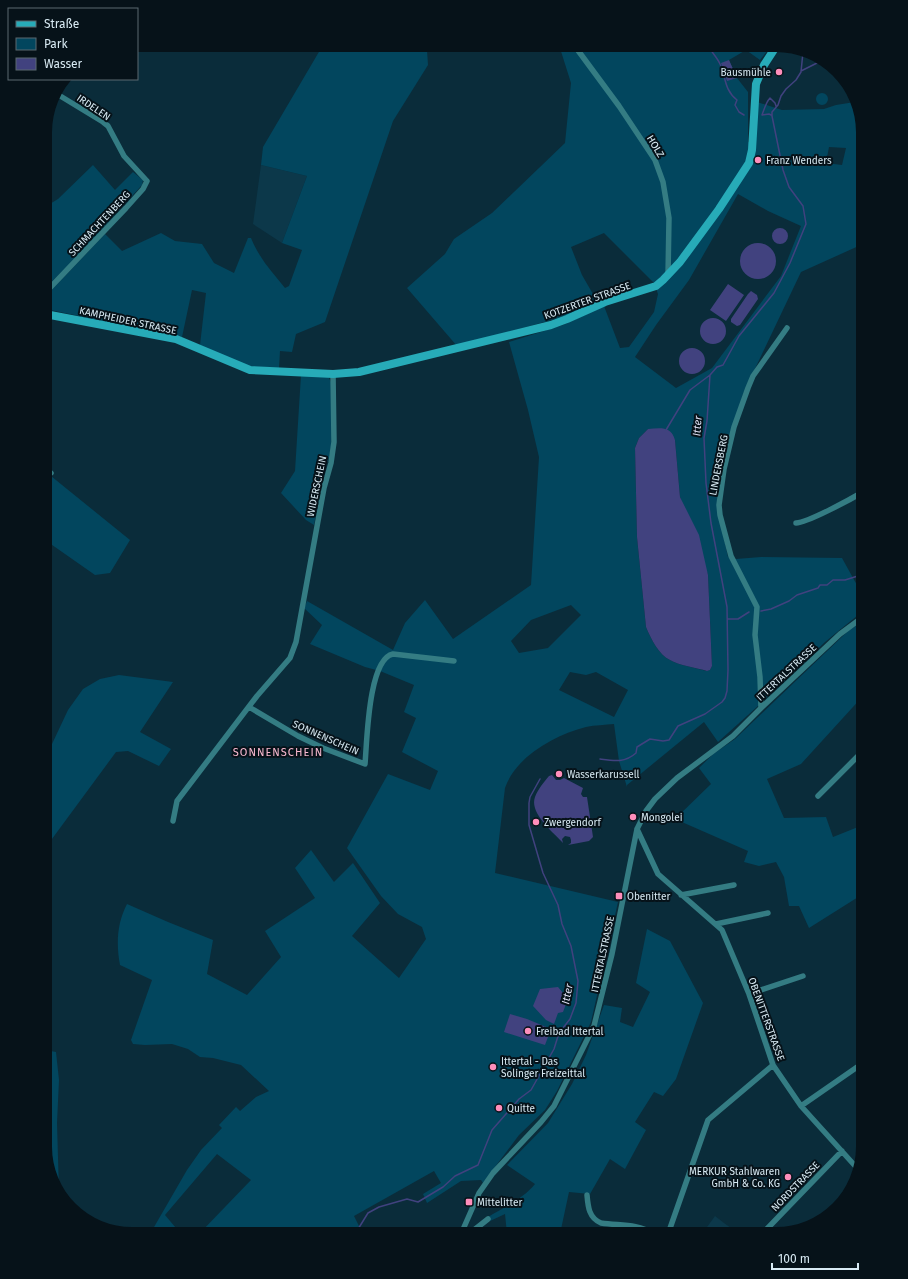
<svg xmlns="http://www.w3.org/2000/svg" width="908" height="1279" font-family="'Fira Sans',sans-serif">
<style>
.built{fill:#0c384a}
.green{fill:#02465e;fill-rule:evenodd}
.water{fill:#41427f}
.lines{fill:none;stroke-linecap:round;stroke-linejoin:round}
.stream{stroke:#41427f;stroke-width:1.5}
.street{stroke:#347c83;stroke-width:5.5}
.secondary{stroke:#27abb8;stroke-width:8}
.poi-dot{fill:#fe8ebb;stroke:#061219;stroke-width:1.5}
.labels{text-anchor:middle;stroke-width:4;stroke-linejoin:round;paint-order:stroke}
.poi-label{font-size:10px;fill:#d8eaf3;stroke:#061219;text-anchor:start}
.street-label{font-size:10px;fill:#d8eaf3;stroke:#061219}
.water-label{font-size:11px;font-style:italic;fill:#dddff2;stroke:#061219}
.neighbourhood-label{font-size:11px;letter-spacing:1px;fill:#f8b8cf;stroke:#061219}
</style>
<rect width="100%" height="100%" fill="#0a2c3a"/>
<!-- built -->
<path class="built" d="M261,165L307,176L282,243L253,224Z
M715,1216L724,1223L739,1234H702Z"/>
<!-- green -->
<path class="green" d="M323,45H418L427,50L428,65L393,121L325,322L296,334L292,352L280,351L279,368L254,367L243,365L200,345L206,293L192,290L182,337L45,309V297L105,234L122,251L161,233L175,241L202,244L214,263L234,273L248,238H251C259,258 272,272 285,288L289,286L302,250L282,243L307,176L261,165L263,147Z
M559,45H772L760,60L746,50L729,60L737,78L748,92V142L755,143L757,102L782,110L824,109L836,105L855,102L863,132V244L801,272L743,394L726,455L718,486L717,506L728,557L736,559L761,557L842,558L863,596V611L825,642L758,706L718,742L704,722L627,785V787L619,761L614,724C605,725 595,725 586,727C555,735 516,756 505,788L495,873L618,902L591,1022L557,1091L545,1110L519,1135L483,1183L481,1180L461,1181L427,1203L423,1194L441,1183L434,1171L354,1216L363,1234H199L251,1180L217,1154L165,1215L181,1234H150L187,1170L201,1150L222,1128L219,1125L236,1107L240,1111L256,1097L269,1091L241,1065L213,1058L200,1057L188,1049L172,1044L145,1045L133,1044L131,1040L152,980L120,965C116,944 117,923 127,904L168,922L213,940L207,974L247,995L281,957L265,931L315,898L295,868L311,850L334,882L353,863L380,903L352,936L399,978L426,939L422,927L398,914L381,896L347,848L388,774L430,790L438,771L402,752L416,718L404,712L414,685L380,671L365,667L310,644L322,625L304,608L307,601L393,650L405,623L425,600L453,639L531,585L539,457L528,410L509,342L563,325L604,306L620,348L629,347L654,312L658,294L654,283L604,233L571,247L582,275L597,301L571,314L541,323L457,346L407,288L445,254L454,239L492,213L565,143L571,83ZM829,147L846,148L842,165L826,163ZM738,194L768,211L801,226L781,276L712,368L676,388L635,357L656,325L689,280ZM648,429H666L675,440L680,497L708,575L712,666L710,670L706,671C697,668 678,665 670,660C659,655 651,639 646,627L637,537L635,448L639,438ZM571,605L581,615L548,648L519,653L511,641L531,620ZM570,672L586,675L596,672L628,690L614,717L559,690Z
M816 99a6 6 0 1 1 12 0a6 6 0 1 1-12 0Z
M93,165L115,190L133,172L143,180L142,185L75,259L45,288V207L58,199Z
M301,375L328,376L331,382C331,403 334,433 330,453C328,462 318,488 320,494L314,525L306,520L281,493L295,471Z
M46,472L130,540L110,573L95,575L45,540V474Z
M863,621V696L801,764L767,779L784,818L826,817L833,837L863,825V894L809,928L799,906H789L784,877L776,862L759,866L744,862L748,851L675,819L711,784L699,768L713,754L735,739L848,631Z
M119,675L173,682L140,732L171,749L159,766L128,751L116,752L49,843L48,770L52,744L68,710L83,689L100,679Z
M647,929L670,941L703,1003L676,1079L663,1096L654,1092L635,1122L646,1130L625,1169L610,1159L590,1194L569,1192L560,1234H507L505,1214L490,1221L488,1217C504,1207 523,1199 535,1184L507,1165L548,1123L572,1084L586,1055L604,1005L622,1008L620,1022L633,1027L650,992L636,983Z
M45,1050L56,1052L59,1080L57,1123L59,1192L57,1190L45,1147Z"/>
<!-- water -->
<path class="water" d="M729,60L737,78L727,81L721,63Z
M772 236a8 8 0 1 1 16 0a8 8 0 1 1-16 0Z
M740 261a18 18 0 1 1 36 0a18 18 0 1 1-36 0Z
M728,284L744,295L726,321L710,310Z
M751,291L757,295L758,299L740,325L737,326L731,322V319L748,294Z
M700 331a13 13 0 1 1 26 0a13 13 0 1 1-26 0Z
M679 361a13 13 0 1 1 26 0a13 13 0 1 1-26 0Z
M648,429C661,428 671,426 675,440L680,497L699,535L708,575L712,666L710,670L707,671C697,668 678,665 670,660C659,655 651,639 646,627L637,537L635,448L639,438Z
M552,775L556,780H560L564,778L583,788L581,794L583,797H587L593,837L589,841L568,845L571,843V840L570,837L565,836L562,839L563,843C553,832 529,813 535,797C538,789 544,782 549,776Z
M558,987L568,999L563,1012L558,1013L554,1024L546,1020L533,1006L540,989Z
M510,1014L527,1019L551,1029L545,1045L504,1032Z"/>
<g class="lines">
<!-- stream -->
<path class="stream" d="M708,45C711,52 717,57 720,64C726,77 724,90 737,100L735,105L739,112L744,115
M801,71L823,60
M762,115C764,110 766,102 770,98L775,103L776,106
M762,115L769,114L771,115
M666,430L690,390L710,375
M761,611L771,609L789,601L797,595L818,588L820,585H827L833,580H845L861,575
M727,619H738L749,612
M600,759C614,761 625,763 636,753L637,747L650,739L663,741L669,740L678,726L705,714L722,702L725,698L727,691L728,670L727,607L711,523L706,483L704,438L707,421L710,375L717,367L723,365L739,336L774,293L790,263L806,224L803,206L789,187L783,170L772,116V112L778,105L781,96L786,89L796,80L801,72L803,52
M355,1234L368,1213L379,1207L407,1199L418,1202L443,1187L455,1176L478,1165L492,1130L519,1099L531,1090L554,1049L559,1033L570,1019L576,1003L578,981L571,946L562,924L558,905L543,873L529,825V803L530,797L540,779"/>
<!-- street -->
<path class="street" d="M574,45L619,106L655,160L663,182L669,218L668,276
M45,293L126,208L143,189L147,181L124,156L108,126L103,122L57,94L54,95
M45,468L51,473
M796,523C807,523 851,499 863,492
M249,707L298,736L323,748L365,764C367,743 368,659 393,654L454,661
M761,708L760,677L755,635L757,607L731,556L720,515L719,505L724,469L734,427L748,388L753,376L787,328
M818,796L863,751
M173,821L177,801L257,696L290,658L296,642L324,488L331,463L334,442L333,374
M637,829L658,874L722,930L749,994L773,1065L801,1106L857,1168
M681,895L734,885
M716,924L768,913
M749,994L803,976
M801,1106L863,1063
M587,1195C588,1207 589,1218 601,1223C620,1226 636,1223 654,1234
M461,1234L479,1193L493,1173L541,1122L554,1106L594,1026L612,954L637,829L646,811L655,799L677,778L733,736L761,708L840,634L863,617
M469,1234L488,1219
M668,1234L708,1120L773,1065
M762,1234L842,1151"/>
<!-- secondary -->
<path class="secondary" d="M45,314L176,339L250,370L333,374L359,372L551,325L567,319L605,302L656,286L663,280L680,262L719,209L749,163L752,150L756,84L764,65L777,45"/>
</g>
<!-- markers -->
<g class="poi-dot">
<circle cx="779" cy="72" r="4"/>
<circle cx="758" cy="160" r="4"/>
<circle cx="559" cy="774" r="4"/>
<circle cx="633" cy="817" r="4"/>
<circle cx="536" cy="822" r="4"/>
<rect x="615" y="892" width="8" height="8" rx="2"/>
<circle cx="528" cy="1031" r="4"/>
<circle cx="493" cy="1067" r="4"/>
<circle cx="499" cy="1108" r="4"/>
<circle cx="788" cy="1177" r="4"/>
<rect x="465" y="1198" width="8" height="8" rx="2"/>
</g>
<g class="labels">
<!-- poi labels -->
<g class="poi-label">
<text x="771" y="76" text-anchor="end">Bausmühle</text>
<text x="766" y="164">Franz Wenders</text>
<text x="567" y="778">Wasserkarussell</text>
<text x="641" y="821">Mongolei</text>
<text x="544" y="826">Zwergendorf</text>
<text x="627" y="900">Obenitter</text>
<text x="536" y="1035">Freibad Ittertal</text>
<text x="501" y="1065">Ittertal - Das<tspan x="501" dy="12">Solinger Freizeittal</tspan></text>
<text x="507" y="1112">Quitte</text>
<text x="780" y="1175" text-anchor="end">MERKUR Stahlwaren<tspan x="780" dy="12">GmbH &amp; Co. KG</tspan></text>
<text x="477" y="1206">Mittelitter</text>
</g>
<!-- street labels -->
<g class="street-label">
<text transform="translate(94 107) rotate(34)" y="4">IRDELEN</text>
<text transform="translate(656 146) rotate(59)" y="4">HOLZ</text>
<text transform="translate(99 223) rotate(-47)" y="4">SCHMACHTENBERG</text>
<text transform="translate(587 300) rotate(-20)" y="4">KOTZERTER STRASSE</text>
<text transform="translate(128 320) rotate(12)" y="4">KAMPHEIDER STRASSE</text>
<text transform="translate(718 465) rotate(-79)" y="4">LINDERSBERG</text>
<text transform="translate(316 486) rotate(-78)" y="4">WIDERSCHEIN</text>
<text transform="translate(786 672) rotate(-43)" y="4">ITTERTALSTRASSE</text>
<text transform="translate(326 737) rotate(24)" y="4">SONNENSCHEIN</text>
<text transform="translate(602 954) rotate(-78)" y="4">ITTERTALSTRASSE</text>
<text transform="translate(767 1019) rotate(70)" y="4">OBENITTERSTRASSE</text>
<text transform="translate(795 1186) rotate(-46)" y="4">NORDSTRASSE</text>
</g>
<!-- water labels -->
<g class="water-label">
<text transform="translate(697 426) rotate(-86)" y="4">Itter</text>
<text transform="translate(567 994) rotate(-79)" y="4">Itter</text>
</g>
<!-- neighbourhood labels -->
<g class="neighbourhood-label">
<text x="278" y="756">SONNENSCHEIN</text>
</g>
</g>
<!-- crop -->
<path d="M0 0H908V1279H0ZM132 52H776A80 80 0 0 1 856 132V1147A80 80 0 0 1 776 1227H132A80 80 0 0 1 52 1147V132A80 80 0 0 1 132 52Z" fill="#061219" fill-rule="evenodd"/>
<!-- legend -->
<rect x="8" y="8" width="130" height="72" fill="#061219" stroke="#5a6870"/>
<rect x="16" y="21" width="20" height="6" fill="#27abb8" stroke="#5a6870"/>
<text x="44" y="28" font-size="12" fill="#d8eaf3">Straße</text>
<rect x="16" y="38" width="20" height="12" fill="#02465e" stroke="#5a6870"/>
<text x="44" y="48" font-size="12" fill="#d8eaf3">Park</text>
<rect x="16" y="58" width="20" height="12" fill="#41427f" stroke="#5a6870"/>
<text x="44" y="68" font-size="12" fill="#d8eaf3">Wasser</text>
<!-- scale -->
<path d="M772 1263v6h86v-6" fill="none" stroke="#d8eaf3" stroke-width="2"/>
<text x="778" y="1263" font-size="12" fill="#d8eaf3" stroke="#061219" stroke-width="3" paint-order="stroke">100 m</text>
</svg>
